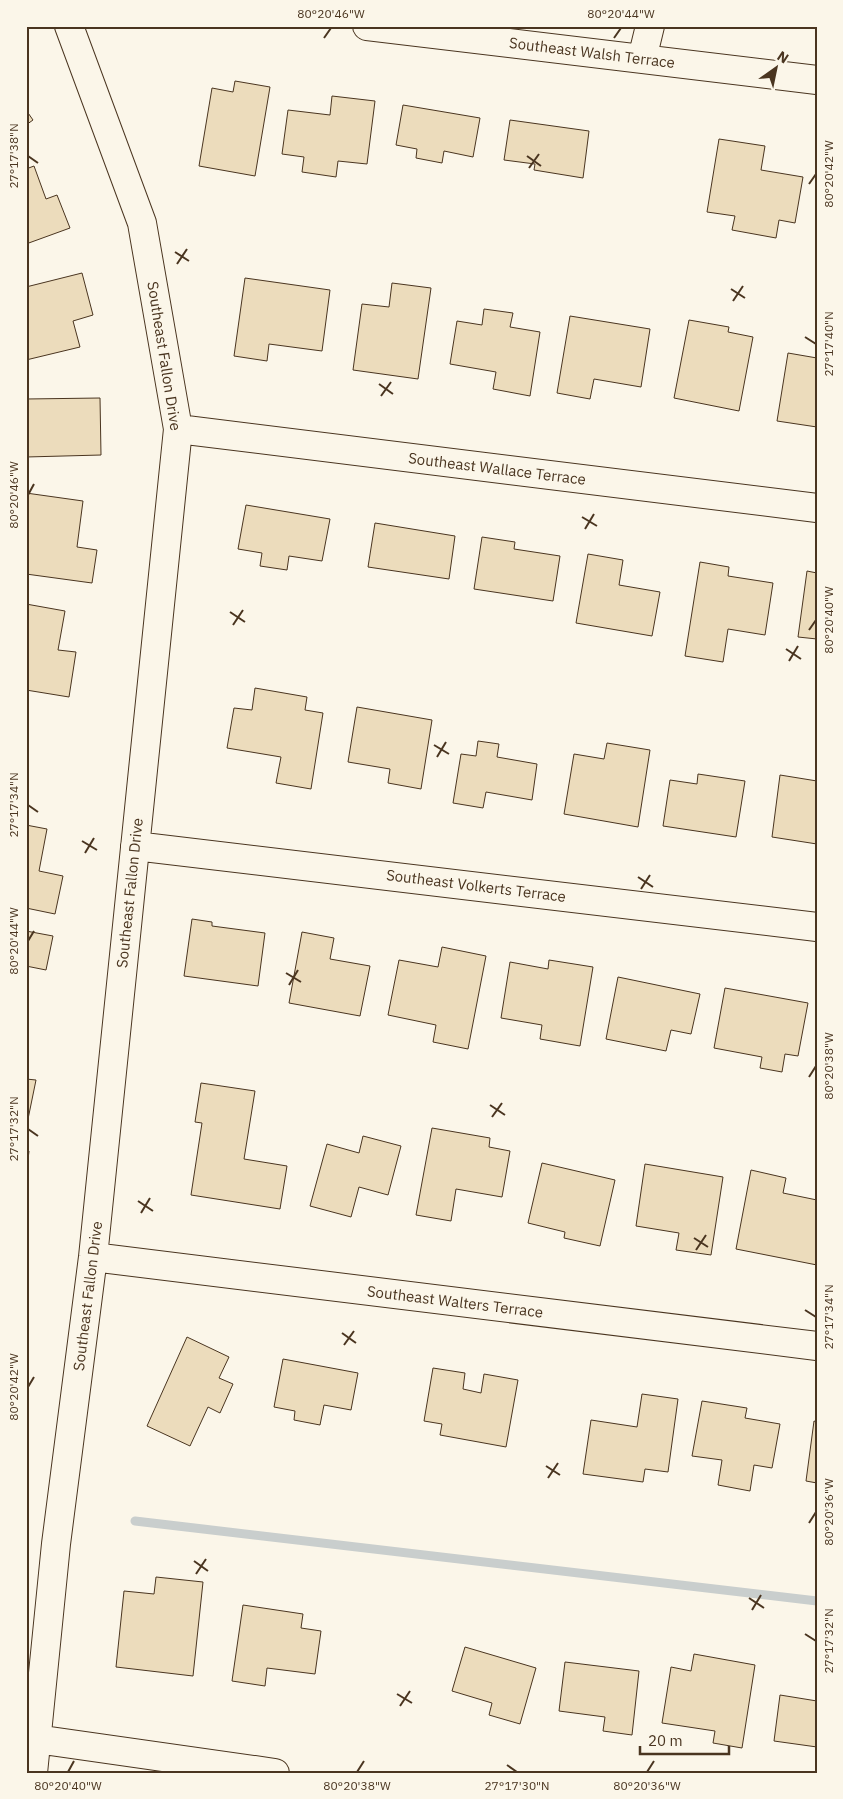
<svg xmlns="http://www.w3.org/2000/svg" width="843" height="1799" font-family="'IBM Plex Sans',sans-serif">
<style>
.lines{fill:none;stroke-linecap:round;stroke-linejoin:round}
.stream{stroke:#c9cecd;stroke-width:9}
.building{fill:#ecdcbc;stroke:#4a3520}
.minor-casing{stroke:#4a3520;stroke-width:30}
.minor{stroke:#fbf6e9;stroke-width:28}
.ticks{fill:none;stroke:#4a3520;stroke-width:2}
.labels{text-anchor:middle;stroke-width:4;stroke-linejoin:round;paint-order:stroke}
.street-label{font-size:15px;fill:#4a3520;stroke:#fbf6e9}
.neatline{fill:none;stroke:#4a3520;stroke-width:2}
.ticks-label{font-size:12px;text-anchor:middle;fill:#4a3520}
</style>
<rect width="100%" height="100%" fill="#fbf6e9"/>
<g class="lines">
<!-- stream -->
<path class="stream" d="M135,1521L817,1601"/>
</g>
<!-- building -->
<path class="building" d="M235,81L270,87L255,176L199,166L212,88L233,92Z
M332,96L375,101L367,164L338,161L336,177L302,172L304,157L282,154L288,110L330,115Z
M403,105L480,118L473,157L444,151L442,163L416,158L417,149L396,145Z
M26,110L33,120L26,125Z
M510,120L589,131L583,178L534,170L535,164L504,160Z
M719,139L765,146L761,170L803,177L795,223L779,220L776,238L732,230L735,216L707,212Z
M34,166L46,199L57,195L70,228L26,244V169Z
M82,273L93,315L73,321L80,347L26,360V287Z
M245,278L330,290L322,351L269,344L267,361L234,356Z
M392,283L431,288L418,379L353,370L362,304L389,307Z
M484,309L513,313L510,327L540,332L530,396L493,389L496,372L450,364L457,321L482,325Z
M570,316L650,329L641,387L594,379L590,399L557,393Z
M689,320L729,327L728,332L753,337L739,411L674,398Z
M788,353L817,358V427L777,421Z
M100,398L101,455L26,457V399Z
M26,493L83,501L77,547L97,550L92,583L26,574Z
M246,505L330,519L322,561L289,556L287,570L260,566L262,553L238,549Z
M375,523L455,536L449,579L368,567Z
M482,537L515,542L514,549L560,556L553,601L474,589Z
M588,554L623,560L619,585L660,592L652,636L576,623Z
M700,562L729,567L728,576L773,583L765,635L728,629L723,662L685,656Z
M807,571L817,573V639L798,637Z
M26,604L65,611L58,650L76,652L69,697L26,690Z
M255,688L307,697L305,710L323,713L311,789L276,783L281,757L227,748L234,708L252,710Z
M357,707L432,720L421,789L388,783L390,769L348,762Z
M478,741L499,744L497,757L537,764L532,800L486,792L483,808L453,803L461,754L476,756Z
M607,743L650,750L638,827L564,814L574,754L604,759Z
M698,774L745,781L736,837L663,826L670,780L697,784Z
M780,775L817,781V844L772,837Z
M26,825L47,829L39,871L63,876L55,914L26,908Z
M192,919L212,922V926L265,933L258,986L184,976Z
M26,931L53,936L46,970L26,966Z
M302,932L334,938L330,959L370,966L360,1016L289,1003Z
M442,947L486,956L468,1049L433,1042L436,1025L388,1015L399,960L438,967Z
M549,960L593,967L580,1046L540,1039L542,1025L501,1018L510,962L548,969Z
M618,977L700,994L691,1034L671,1030L666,1051L606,1039Z
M725,988L808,1003L798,1056L785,1054L782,1072L760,1068L762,1057L714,1048Z
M26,1079L36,1080L27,1124H26Z
M201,1083L255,1091L244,1159L287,1166L280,1209L191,1195L202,1123L195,1122Z
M432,1128L490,1138L489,1147L510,1151L502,1197L456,1189L451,1221L416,1215Z
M363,1136L401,1146L388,1195L359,1187L351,1217L310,1206L327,1144L359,1153Z
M26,1150L29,1151L26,1176Z
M542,1163L615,1180L600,1246L564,1238L565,1232L528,1223Z
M645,1164L723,1177L711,1255L676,1250L679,1233L636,1226Z
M751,1170L786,1178L783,1193L817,1200V1265L736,1249Z
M187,1337L229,1357L219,1378L233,1384L220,1413L208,1407L190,1446L147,1426Z
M283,1359L358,1373L351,1410L324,1405L320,1425L294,1420L295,1411L274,1407Z
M433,1368L465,1373L463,1389L481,1393L484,1374L518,1380L506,1447L440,1435L442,1424L424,1421Z
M642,1394L678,1399L668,1472L645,1469L643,1482L583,1474L591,1420L637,1427Z
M702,1401L747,1408L745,1418L780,1424L772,1468L754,1465L750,1491L718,1485L722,1460L692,1456Z
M814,1421L817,1422V1483L806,1481Z
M156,1577L203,1582L193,1676L116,1667L124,1591L154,1594Z
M243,1605L303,1614L301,1628L321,1631L315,1674L267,1668L265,1686L232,1681Z
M465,1647L536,1668L520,1724L489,1715L492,1703L452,1691Z
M694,1654L755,1665L742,1748L713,1743L715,1731L662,1723L671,1667L691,1671Z
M565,1662L639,1671L632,1735L603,1731L605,1717L559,1711Z
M780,1695L817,1701V1747L774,1741Z"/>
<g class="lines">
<!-- minor casing -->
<g class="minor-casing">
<path id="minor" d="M367,26L817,80
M642,59L650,26
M178,429L817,508
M135,846L817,927
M93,1257L817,1346
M36,1739L275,1773
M33,1773L56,1544L93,1257L178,429L142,223L69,26"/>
</g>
<!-- minor -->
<use href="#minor" class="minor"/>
</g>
<!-- ticks -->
<path class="ticks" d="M324,38L331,28M614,38L621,28M28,156L38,163M527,156L541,166M529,168L539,154M809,184L816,174M175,252L189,261M177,264L187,249M731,289L745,298M733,301L743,286M805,337L816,344M379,384L393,394M381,396L391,382M28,495L34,484M582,517L597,526M585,529L594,514M230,612L245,622M233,625L243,610M809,630L816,620M786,649L801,659M789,661L798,646M434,745L449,754M437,757L446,742M28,805L38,812M82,841L97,850M85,853L94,838M638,877L653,887M641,889L650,875M28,941L34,931M286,973L301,982M289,985L298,970M809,1077L816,1066M490,1105L505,1115M492,1117L502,1103M28,1129L38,1136M138,1201L153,1211M141,1213L150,1198M694,1238L708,1247M696,1250L706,1235M805,1310L816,1317M342,1333L356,1343M344,1345L354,1331M28,1387L34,1377M546,1466L560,1475M548,1478L558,1463M809,1523L816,1512M194,1561L208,1571M196,1574L206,1559M749,1598L764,1608M752,1610L761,1595M805,1634L816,1641M397,1694L412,1703M400,1706L410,1691M507,1765L517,1772M68,1772L74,1761M357,1772L364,1761M647,1772L654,1761"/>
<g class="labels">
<!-- street labels -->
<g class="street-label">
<text transform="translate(592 53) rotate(7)" y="5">Southeast Walsh Terrace</text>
<text transform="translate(164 356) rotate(81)" y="5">Southeast Fallon Drive</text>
<text transform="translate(497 469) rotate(7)" y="5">Southeast Wallace Terrace</text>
<text transform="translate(476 886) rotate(7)" y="5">Southeast Volkerts Terrace</text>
<text transform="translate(130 893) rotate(-84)" y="5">Southeast Fallon Drive</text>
<text transform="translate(88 1296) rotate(-83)" y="5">Southeast Fallon Drive</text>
<text transform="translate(455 1302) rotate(7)" y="5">Southeast Walters Terrace</text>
</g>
</g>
<!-- border -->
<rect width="843" height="1799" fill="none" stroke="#fbf6e9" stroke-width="55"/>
<!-- north arrow -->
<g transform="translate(776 68) rotate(33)" stroke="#fbf6e9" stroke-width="4" paint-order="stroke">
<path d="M0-4L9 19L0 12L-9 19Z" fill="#4a3520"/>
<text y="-8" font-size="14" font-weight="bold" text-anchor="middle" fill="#4a3520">N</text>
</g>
<!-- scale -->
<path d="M640 1746v8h89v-8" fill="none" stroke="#4a3520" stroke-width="2.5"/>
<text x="648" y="1746" font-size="15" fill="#4a3520" stroke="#fbf6e9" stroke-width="4" paint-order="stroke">20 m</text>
<rect x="28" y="28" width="788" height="1744" class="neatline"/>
<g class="ticks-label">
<text x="331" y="18">80°20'46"W</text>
<text x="621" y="18">80°20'44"W</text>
<text transform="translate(14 156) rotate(-90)" y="4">27°17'38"N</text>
<text transform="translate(829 174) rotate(-90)" y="4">80°20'42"W</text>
<text transform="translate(829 344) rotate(-90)" y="4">27°17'40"N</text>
<text transform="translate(14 495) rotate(-90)" y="4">80°20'46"W</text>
<text transform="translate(829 620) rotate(-90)" y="4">80°20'40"W</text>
<text transform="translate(14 805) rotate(-90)" y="4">27°17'34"N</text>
<text transform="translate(14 941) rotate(-90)" y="4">80°20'44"W</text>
<text transform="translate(829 1066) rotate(-90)" y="4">80°20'38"W</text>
<text transform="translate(14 1129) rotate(-90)" y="4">27°17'32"N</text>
<text transform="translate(829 1317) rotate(-90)" y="4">27°17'34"N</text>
<text transform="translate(14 1387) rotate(-90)" y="4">80°20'42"W</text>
<text transform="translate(829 1512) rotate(-90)" y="4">80°20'36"W</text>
<text transform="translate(829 1641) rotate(-90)" y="4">27°17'32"N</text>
<text x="68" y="1790">80°20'40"W</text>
<text x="357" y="1790">80°20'38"W</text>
<text x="517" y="1790">27°17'30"N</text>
<text x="647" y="1790">80°20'36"W</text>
</g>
</svg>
